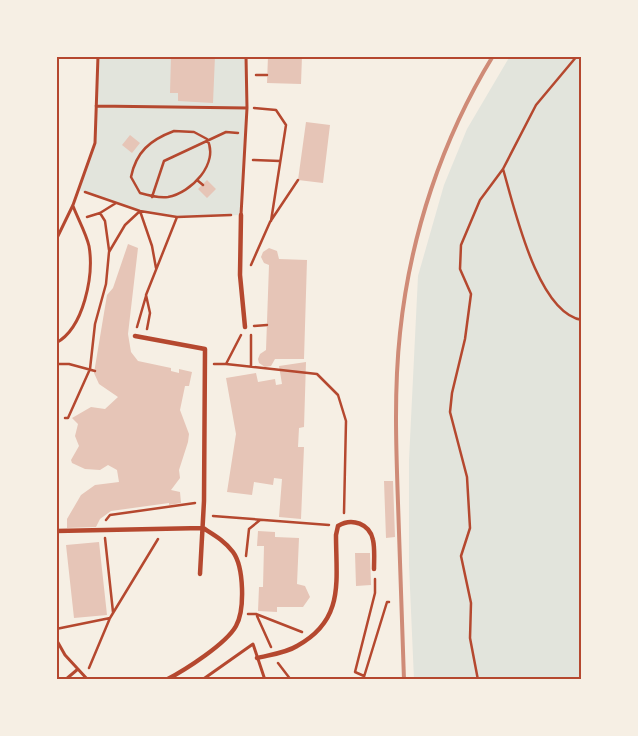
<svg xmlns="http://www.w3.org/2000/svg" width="638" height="736" font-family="Ubuntu,sans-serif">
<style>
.green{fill:#e2e4dc}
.building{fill:#e6c5b7}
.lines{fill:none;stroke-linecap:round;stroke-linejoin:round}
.path{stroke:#b5482f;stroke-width:2.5}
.service{stroke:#b5482f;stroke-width:3}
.pedestrian{stroke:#b5482f;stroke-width:4.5}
.rail{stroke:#cf8b77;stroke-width:4}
.neatline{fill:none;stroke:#b5482f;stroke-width:2}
</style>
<rect width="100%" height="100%" fill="#f6efe4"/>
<!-- green -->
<path class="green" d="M98,56H246L247,108L241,215L177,217L140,211L79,190L95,143Z
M510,56H582V680H414L409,565V460L418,276L444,185L467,129Z"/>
<!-- building -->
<path class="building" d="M171,56H215L213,103L178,101V93H170Z
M268,56H302L301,84L267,83Z
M306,122L330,125L323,183L298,180Z
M130,135L140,143L132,153L122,145Z
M207,180L216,189L207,198L198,189Z
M128,244L138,248L128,334L131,352L138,361L171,368V371L179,373V369L192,372L189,386H185L180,410L189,434L188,442L179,470L180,478L171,490L180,492L181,503L169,505V503L111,511L100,519L96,527L67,528V519L81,495L95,485L119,482L117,470L108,465L100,470L85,469L72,463L71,460L79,446L75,436L78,424L72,418L91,407L105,409L118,397L99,384L94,373L107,295L113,288Z
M269,248L277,251L279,259L307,260L304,359H275L271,366L265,367L259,363L258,359L260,354L266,350L269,265L264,263L261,257L263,252Z
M306,362L304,427L299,428L298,447H304L301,519L279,517L282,479L274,478L273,485L254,482L252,495L227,492L236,434L226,378L256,373L258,382L275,379L276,385L282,384L279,366Z
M384,481H393L395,537L386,538Z
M258,531L275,532V537L299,538L297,584L305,586L310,597L303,607H277V612L258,611L259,587H263L264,546H257Z
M99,542L107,615L74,618L66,545Z
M355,553H370L371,585L356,586Z"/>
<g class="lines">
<!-- path -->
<path class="path" d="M256,75H267
M254,108L276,110L286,125L271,221
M174,131L194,132L207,139C220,163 191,193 168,197C158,198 150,196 140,193L131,177C136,152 150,140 174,131Z
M253,160L280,161
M503,169C514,206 537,313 582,320
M197,180L203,185
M85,192L140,211L177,217L231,215
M152,197L164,161L226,132L238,133
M100,213L105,221L109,250
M87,217L100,213L116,203
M251,265L270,222L298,180
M254,326L267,325
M137,327L146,296
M147,329L150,313L146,295L177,217
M251,335V366
M56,364H69L95,371
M214,364H226L241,335
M226,364L317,374L338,395L346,421L344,513
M65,418H68L90,369L95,324L106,284L109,252L125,225L140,211L152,246L156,268
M213,516L329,525
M106,520L110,515L195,503
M105,538L113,612
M246,556L249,529L260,520
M248,614H256L302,632
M257,616L271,647
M56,629L110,618
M278,663L291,680
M89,668L110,618L158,539
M364,676L355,672L375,593V579
M363,680L387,602H389
M478,680L470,638L471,603L461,556L470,528L467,477L450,412L452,393L465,339L471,294L460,269L461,245L480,200L503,169L536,105L577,56"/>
<!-- service -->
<path class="service" d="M96,106L247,108
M241,215L247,108L246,56
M56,240L73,205L95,143L98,56
M56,343C84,328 94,275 89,246C86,233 78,219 73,206
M56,420V472
M56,639L65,655L88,680
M65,680L78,669
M202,680L253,644L265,680"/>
<!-- pedestrian -->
<path class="pedestrian" d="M241,215L240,275L245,327
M135,336L205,349L204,501L200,574
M56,531L203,528C214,535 225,541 233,552C244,567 245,610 236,626C226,644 185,670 166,680
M257,658C269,655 286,653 297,646C345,620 336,581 336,535L338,526C352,517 370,524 373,540C375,549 374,559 374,569"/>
<!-- rail -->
<path class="rail" d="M404,680C402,621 400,562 398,503C396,446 394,389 400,333C410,236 442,139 493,56"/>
</g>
<!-- border -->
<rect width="638" height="736" fill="none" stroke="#f6efe4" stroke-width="115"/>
<rect x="58" y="58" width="522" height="620" class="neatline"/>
</svg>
